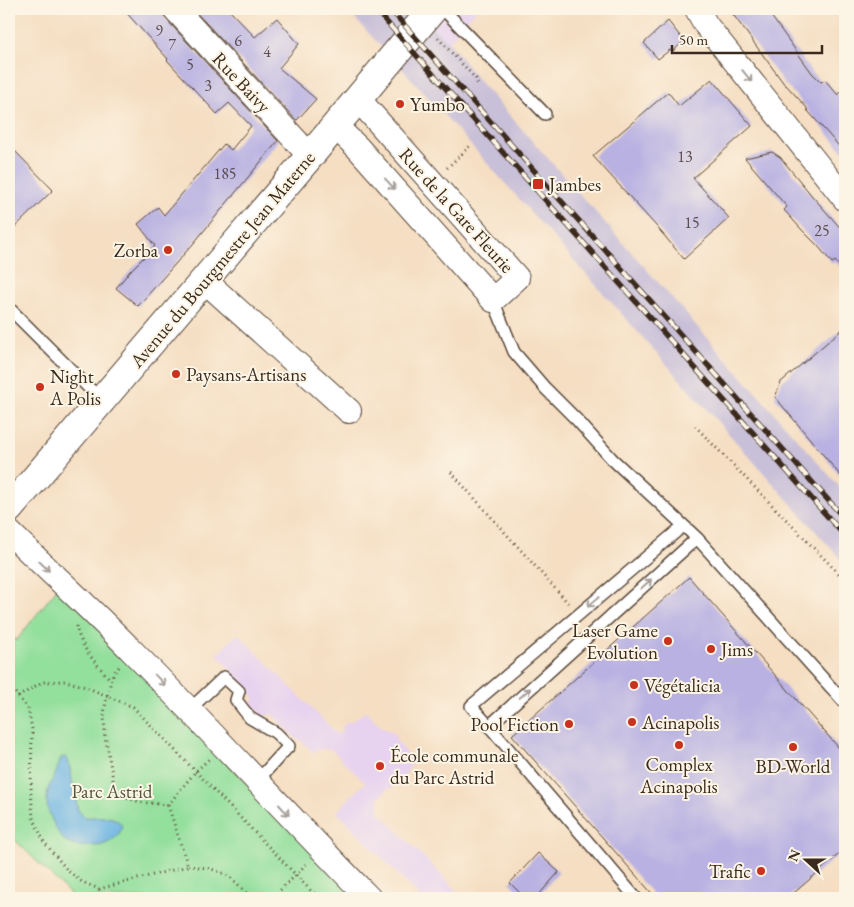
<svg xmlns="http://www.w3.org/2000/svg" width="854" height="907" font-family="'EB Garamond',serif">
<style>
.built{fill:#e7d2ef}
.industrial{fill:#c8bfd8}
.green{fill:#93df9c;stroke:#67845d}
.water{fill:#6bb4e3;stroke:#536f80}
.building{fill:#b8b1e2}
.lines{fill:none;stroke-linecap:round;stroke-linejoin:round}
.lane-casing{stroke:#574537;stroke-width:14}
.street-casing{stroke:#574537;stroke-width:26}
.secondary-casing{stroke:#574537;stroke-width:30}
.path{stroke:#574537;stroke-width:3;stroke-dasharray:1 4;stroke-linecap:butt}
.lane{stroke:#fff;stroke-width:11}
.street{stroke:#fff;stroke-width:24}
.secondary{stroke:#fff;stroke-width:28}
.rail-casing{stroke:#3b2a1e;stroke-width:5.5}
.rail{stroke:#fcf5e5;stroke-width:4;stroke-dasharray:11;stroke-linecap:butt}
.oneway{stroke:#a79f9a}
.poi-dot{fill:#c8321e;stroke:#fcf5e5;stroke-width:2}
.labels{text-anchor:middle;stroke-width:4;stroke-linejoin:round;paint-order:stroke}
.number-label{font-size:16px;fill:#5a4c4f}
.street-label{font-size:19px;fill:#3b2a1e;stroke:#fcf5e5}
.poi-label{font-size:19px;fill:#3b2a1e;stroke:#fcf5e5;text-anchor:start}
.park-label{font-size:19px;fill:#51573e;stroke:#fcf5e5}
</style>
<rect width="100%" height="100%" fill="#fcf5e5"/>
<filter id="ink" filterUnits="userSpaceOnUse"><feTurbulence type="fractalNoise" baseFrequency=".02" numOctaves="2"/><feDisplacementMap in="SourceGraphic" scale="10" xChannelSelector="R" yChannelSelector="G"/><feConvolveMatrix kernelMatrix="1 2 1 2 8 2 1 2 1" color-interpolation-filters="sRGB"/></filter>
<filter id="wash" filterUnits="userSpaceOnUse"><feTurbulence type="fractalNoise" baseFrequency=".0096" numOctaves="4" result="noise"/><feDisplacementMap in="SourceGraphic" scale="20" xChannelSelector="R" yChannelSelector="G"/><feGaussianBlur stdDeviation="1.12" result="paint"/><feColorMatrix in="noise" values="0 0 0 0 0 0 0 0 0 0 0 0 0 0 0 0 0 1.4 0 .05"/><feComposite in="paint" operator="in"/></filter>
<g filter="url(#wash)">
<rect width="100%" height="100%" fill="#f5dec2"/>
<!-- built -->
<path class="built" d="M411,9H477L449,42Z
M238,634L338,735L341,732L345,723L352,721L366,711L380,726L395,734L396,740L414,763L408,769L401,784H396L390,789L388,788L379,798V812L464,898H421L337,812L353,794L365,783L331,749H320L313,752L300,740L296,739L271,713L265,718L251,704L255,698L231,673V670L217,654Z"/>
<!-- industrial -->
<path class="industrial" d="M346,9H411L449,42L481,83L845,493V564L419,87Z"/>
<!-- green -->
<path class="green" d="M59,586L357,898H74L9,834V630L16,641Z"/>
<!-- water -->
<path class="water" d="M64,757L67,758L69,764L77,805L78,810L84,817C94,818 110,814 118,821C128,828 114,840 107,843C101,846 95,846 88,846C66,848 60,838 52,820C49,813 46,805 47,797C47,788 52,781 56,773C58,768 59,763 61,758Z"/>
<g id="blocks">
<!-- building -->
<path class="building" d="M123,9H162V12L165,18L278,141L193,244L138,306L116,288L131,270L155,246L138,224L158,207L164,215L224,144L231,150L251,126L229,103L217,114L167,60L168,59Z
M193,9H228L255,37L277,18L299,44L279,68L316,99L297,120H296Z
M729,9H766L812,73L821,82L825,80L838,95L845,88V153L807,110V108L786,85H785Z
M668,21L684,41L673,51L670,50L658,59L644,43Z
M712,79L752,126L693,178L729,218L684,259L656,226L593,156L668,92L679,106Z
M9,145L53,190L9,233Z
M772,152L780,157L813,197L845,233V272L835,261L832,263L818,246L802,230L784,210L787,207L745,158Z
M845,327V481L775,397L781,382Z
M689,577L845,755V849L788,898H656L512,735Z
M538,853L559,872L536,898H525L510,883Z"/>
</g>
</g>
<g filter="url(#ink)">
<use href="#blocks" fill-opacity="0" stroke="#574537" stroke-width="1"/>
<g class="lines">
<!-- lane casing -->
<g class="lane-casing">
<path id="lane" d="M443,9L545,114
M493,300L514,352L545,388L577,420L612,459L697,538L845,703
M9,308L101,400
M189,710L224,677L239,691L236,700L250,718L276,733L289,746L257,781
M489,726L697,538
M636,898L489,726L471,706L683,526"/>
</g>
<!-- street casing -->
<g class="street-casing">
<path id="street" d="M175,9L310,156
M697,9L706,25L845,199
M335,126L358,148L493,300L517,278L358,99
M204,280L349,411
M9,532C50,572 93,611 134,653C214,734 290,817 369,898"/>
</g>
<!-- secondary casing -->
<g class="secondary-casing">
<path id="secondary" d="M9,509L310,156L433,9"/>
</g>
<!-- path -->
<path class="path" d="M438,38L476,79L478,86
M447,168L471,145
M695,426L845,580
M451,472L568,603
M76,626C81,648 96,664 111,680
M119,667L113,674L107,696L133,707L296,875L272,898
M9,685L28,709L32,729L31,793L33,817L44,842L68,871L82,882L99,889L188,866L168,805
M18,697L42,682L66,681L86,687L107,696L104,713L105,735L114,785L119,793L127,798L140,802L168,805
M168,805L196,771L209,759
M306,864L296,875L311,891L321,898
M188,866C203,867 219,869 231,878C238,884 245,892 251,898
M99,889L100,898"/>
<!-- lane -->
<use href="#lane" class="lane"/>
<!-- street -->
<use href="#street" class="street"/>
<!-- secondary -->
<use href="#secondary" class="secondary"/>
<!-- rail casing -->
<g class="rail-casing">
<path id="rail" d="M375,9L845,536
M390,9L845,519"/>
</g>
<!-- rail -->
<use href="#rail" class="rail"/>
</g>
<!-- one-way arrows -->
<defs><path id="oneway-shaft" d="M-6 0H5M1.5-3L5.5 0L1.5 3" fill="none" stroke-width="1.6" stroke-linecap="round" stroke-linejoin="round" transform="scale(1.25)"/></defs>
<g class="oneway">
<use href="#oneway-shaft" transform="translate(747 76) rotate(51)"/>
<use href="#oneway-shaft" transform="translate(390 184) rotate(48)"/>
<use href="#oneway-shaft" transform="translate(44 566) rotate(44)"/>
<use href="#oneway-shaft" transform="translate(646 584) rotate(-42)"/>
<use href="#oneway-shaft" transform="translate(593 602) rotate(140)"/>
<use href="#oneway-shaft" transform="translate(160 680) rotate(46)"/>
<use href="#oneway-shaft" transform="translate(525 693) rotate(-42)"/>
<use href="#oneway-shaft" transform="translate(284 810) rotate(47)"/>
</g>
</g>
<!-- markers -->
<g class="poi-dot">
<circle cx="400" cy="104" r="5"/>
<rect x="532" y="178" width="12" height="12" rx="2.5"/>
<circle cx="168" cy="250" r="5"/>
<circle cx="176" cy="374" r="5"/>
<circle cx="40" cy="387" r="5"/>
<circle cx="668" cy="641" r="5"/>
<circle cx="711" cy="649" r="5"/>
<circle cx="634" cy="685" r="5"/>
<circle cx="632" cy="722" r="5"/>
<circle cx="569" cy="724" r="5"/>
<circle cx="679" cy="745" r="5"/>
<circle cx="793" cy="747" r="5"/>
<circle cx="380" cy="766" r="5"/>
<circle cx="761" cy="871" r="5"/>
</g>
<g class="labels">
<!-- number labels -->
<g class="number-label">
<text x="159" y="36">9</text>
<text x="238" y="46">6</text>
<text x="172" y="50">7</text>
<text x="267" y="57">4</text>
<text x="190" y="70">5</text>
<text x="208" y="91">3</text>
<text x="685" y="162">13</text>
<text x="225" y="179">185</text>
<text x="692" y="228">15</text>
<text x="822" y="236">25</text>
</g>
<!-- street labels -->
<g class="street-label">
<text transform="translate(242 82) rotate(47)" y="7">Rue Baivy</text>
<text transform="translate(457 210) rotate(48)" y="7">Rue de la Gare Fleurie</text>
<text transform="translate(222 259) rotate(-50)" y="7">Avenue du Bourgmestre Jean Materne</text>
</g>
<!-- poi labels -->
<g class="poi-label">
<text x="410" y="111">Yumbo</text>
<text x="549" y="191">Jambes</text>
<text x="158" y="257" text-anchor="end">Zorba</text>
<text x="186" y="381">Paysans-Artisans</text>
<text x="50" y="383">Night<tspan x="50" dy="22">A Polis</tspan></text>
<text x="658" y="637" text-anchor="end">Laser Game<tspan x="658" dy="22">Evolution</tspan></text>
<text x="721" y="656">Jims</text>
<text x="644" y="692">Végétalicia</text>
<text x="642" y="729">Acinapolis</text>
<text x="559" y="731" text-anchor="end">Pool Fiction</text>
<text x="390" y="762">École communale<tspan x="390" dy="22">du Parc Astrid</tspan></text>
<text x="679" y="771" text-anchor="middle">Complex<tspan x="679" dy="22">Acinapolis</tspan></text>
<text x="793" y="773" text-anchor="middle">BD-World</text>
<text x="751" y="878" text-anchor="end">Trafic</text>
</g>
<!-- park labels -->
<g class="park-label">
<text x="112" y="798">Parc Astrid</text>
</g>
</g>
<!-- margin -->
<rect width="854" height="907" fill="none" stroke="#fcf5e5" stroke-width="30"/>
<!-- north arrow -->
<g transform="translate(806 860) rotate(291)" stroke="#fcf5e5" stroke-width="4" paint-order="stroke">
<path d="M0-4L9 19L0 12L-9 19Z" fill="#3b2a1e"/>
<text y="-8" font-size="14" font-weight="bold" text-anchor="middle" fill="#3b2a1e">N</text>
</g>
<!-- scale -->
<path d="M672 45v8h150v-8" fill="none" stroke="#3b2a1e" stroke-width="2.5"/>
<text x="679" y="45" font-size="15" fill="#3b2a1e" stroke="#fcf5e5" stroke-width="4" paint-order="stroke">50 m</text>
</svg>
